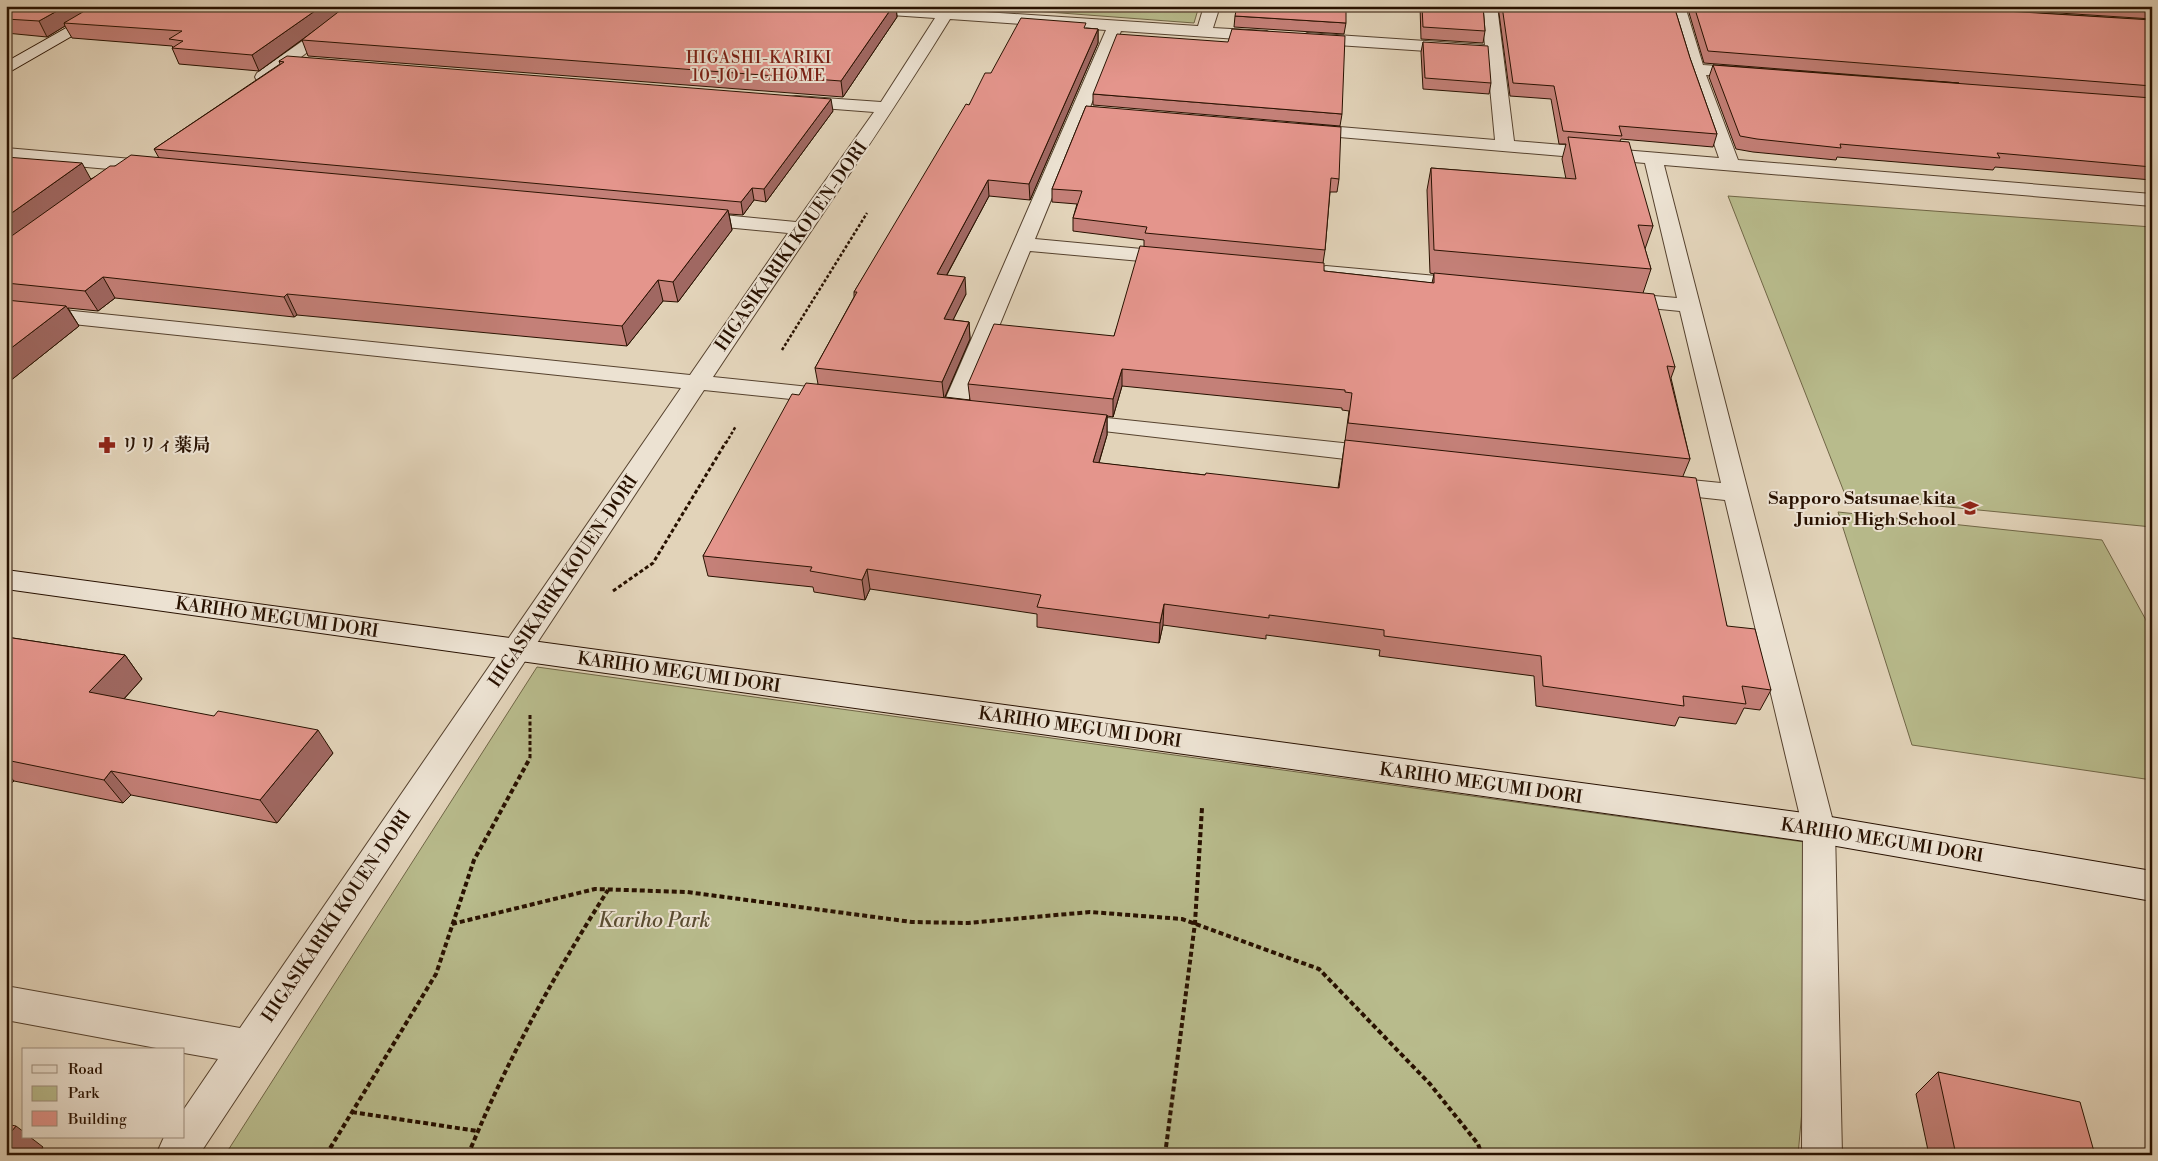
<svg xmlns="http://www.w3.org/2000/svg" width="2158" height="1161" font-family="'Libre Bodoni','Noto Serif JP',serif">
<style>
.green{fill:#b8bb8c;stroke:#706646}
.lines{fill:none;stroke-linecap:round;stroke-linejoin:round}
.street-casing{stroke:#56422e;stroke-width:2}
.secondary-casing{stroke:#281100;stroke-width:2}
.path-far2{stroke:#281100;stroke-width:2.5;stroke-dasharray:3 2;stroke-linecap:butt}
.path-far1{stroke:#281100;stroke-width:3;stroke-dasharray:4 2.5;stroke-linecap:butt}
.path{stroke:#281100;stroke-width:4;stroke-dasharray:5 3;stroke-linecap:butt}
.street{fill:#ece2d2;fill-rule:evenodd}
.secondary{fill:#ece2d2;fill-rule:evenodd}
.wall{fill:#c48078;stroke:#281100;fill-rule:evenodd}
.shaded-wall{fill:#a06862;stroke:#281100}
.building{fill:#e4958c;stroke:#281100}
.labels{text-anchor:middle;stroke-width:4;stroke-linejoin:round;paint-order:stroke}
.far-neighbourhood-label{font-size:16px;letter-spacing:1px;fill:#7a1f14;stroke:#ece2d2}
.street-label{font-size:18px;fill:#281100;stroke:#ece2d2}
.poi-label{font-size:18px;font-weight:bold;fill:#281100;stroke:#ece2d2;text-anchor:start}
.near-park-label{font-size:21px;font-style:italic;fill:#5a4c31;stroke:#ece2d2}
</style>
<rect width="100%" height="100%" fill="#e2d3b9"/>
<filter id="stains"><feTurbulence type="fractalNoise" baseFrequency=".004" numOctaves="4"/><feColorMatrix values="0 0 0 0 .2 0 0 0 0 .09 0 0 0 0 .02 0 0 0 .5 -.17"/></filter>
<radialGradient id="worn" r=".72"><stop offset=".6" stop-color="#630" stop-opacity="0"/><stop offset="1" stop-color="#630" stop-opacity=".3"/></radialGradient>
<!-- green -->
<path class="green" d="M968,6H1199L1194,23Z
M1728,196L2152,227V527L1846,497Z
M1838,512L2102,540L2152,631V780L1912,745Z
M537,667L1826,845L1798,1155H225Z"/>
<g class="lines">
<!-- street casing -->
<g class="street-casing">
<path id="street" d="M352,6H369L269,81H257L255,77L257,73Z
M825,6H902L941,9L942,6H957L955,10L1198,26L1204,6H1220L1213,28L1267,31L1275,36L1267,41L1121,31L1090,107L1128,111L1131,115L1128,119L1122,120L1085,117L1035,239L1174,252L1181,254L1184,258L1181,262L1174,264L1030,251L965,409L961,414L953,416L945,414L941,409L1106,30L950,19C875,141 792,257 713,377L838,390L846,392L850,397L846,402L838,404L704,390L199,1155H156L164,1137H184V1109L218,1059L184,1053V1050H167L6,1020V986L240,1028L681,388L6,317V304L690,375L788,233L693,224L686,222L683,218L686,214L693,212L796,222L874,112L796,106L790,105L787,101L790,97L796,96L881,102L935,18L832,11Z
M1481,6H1497L1514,141L1719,158L1688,69L1669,6H1685L1703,65L1749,68L1755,69L1757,73L1755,77L1749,78L1706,75L1738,160L2152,194V206L1664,165L1835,829L1842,1155H1802L1803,829L1725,500L1661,493L1652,491L1648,485L1652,479L1661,477L1721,483L1680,311L1620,305L1612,304L1609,299L1612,294L1620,293L1677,298L1645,163L1304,134L1298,133L1295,129L1298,125L1304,124L1495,140L1487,55L1307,43L1299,38L1307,33L1485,45Z
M6,148L155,161L162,163L164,167L162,171L155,173L6,160Z
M1326,266L1470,279L1477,281L1481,285L1477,289L1470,291L1319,276L1316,272L1319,268Z
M1069,414L1380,447L1389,449L1392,455L1389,461L1380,463L1060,426L1057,421L1060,416Z"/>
</g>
<!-- secondary casing -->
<g class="secondary-casing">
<path id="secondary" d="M105,6H124L6,74V62Z
M6,570L1819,815L2152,871V901L1819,843L6,589Z"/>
</g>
<!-- path-far2 -->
<path class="path-far2" d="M782,350L867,213
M726,443L736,426"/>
<!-- path-far1 -->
<path class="path-far1" d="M613,591L653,563L726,442
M530,715V759"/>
<!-- path -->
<path class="path" d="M452,924L595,889L687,892L912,922L968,923L1090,912L1182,919L1319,969L1430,1084L1478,1144L1482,1155
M352,1112L477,1131
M326,1155L436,974L474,860L530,758
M468,1155C506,1062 554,975 608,890
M1165,1155L1195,923L1202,808"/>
<!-- street -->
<use href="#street" class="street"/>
<!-- secondary -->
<use href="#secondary" class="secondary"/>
</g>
<!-- wall -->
<path class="wall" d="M6,6H896L897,17L843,97L308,56L302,40L259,71L179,64L172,48L173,47L172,46L72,38L65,26L47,37L6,33Z
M1420,6H1483L1485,31L1483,43L1421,39Z
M1498,6H1674L1690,58L1717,134L1713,147L1621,139L1620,141L1653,226L1645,249L1651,269L1643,293L1675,367L1671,378L1690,459L1683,476L1727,626L1771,690L1760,710L1744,708L1736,724L1679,717L1675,726L1536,706L1534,676L1379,656L1380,650L1266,635V639L1163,625L1159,643L1037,627V614L870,589L865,600L814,592L813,587L708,576L703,556L799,395L818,384L815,368L854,297V292L969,105L991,73L1086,28L1098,29V43L1030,200L989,196L947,275L966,294L953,320L969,322L970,339L945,397L970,400L968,384L1114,336L1144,247V240L1073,231V218L1077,204L1052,202V189L1086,106L1339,179L1337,192H1330L1325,250L1323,263L1324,271L1432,283L1434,274L1430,273L1427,190L1431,168L1566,179L1562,159L1566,144H1559L1551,99L1510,96ZM1122,386L1342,408V410L1349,411L1345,441L1338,488L1205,475L1099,463L1107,435V416L1113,417Z
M1687,6H1924L2152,20V180L1995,167L1993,170L1837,157L1836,160L1753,152L1736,149L1709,77L1713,65L1959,83L1704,63Z
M1950,6H2152V19Z
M1235,16L1346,23L1344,34L1234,27Z
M1423,42L1491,83L1489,94L1423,89L1421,52Z
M279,61L833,111L766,202L754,200L743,215L729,214L732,230L678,302L663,301L627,346L297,315L294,317L115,298L98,311L68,308L79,326L10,381L6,380V157L91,179L115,166L159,158L154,149L280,64Z
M1093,94L1342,114L1340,126L1093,105Z
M6,637L125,655L142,679L124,699L333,753L277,823L131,795L123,803L14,781L6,788Z
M1938,1072L2095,1155H1929L1916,1094Z"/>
<!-- shaded-wall -->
<path class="shaded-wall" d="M66,6H101L64,23L65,26L47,37L39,21Z
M322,6H348L259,71L252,55Z
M893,6H896L897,17L843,97L841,81Z
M1098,29V43L1030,200L1029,184Z
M831,99L833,111L766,202L764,189Z
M82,163L93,183L6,246V217Z
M988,180L989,196L938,291L937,274Z
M752,188L754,200L743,215L741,202Z
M728,210L732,230L678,302L673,282Z
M103,277L115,298L98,311L85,291Z
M965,277L966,294L945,336L944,319Z
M658,280L663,301L627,346L622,326Z
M287,294L297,315L294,317L284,297Z
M66,306L79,326L10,381L6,375V352Z
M969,322L970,339L944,399L942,382Z
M1122,369V386L1113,417V399Z
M1107,415V435L1093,482V462Z
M867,569L870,589L865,600L862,580Z
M1164,604L1163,625L1159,643L1160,623Z
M125,655L142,679L108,716L89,692Z
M318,730L333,753L277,823L260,800Z
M111,771L131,795L123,803L104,780Z
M6,772L14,781L6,788Z
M16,1126L24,1132V1137H30L43,1147L38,1155H6V1138Z"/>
<!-- building -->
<path class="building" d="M6,6H66L39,21L6,19Z
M93,6H322L252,55L172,48L183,41L169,39L182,31L64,23Z
M346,6H893L841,81L302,40Z
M1237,6H1346V23L1235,16Z
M1422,6H1483L1485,31L1423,27Z
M1502,6H1674L1690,58L1717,134L1619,126L1622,136L1563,131L1554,86L1513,83Z
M1694,6H1924L2152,20V86L1708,51Z
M1021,18L1086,23L1084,28L1098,29L1029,184L988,180L937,274L965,277L944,319L969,322L942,382L815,368L857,292H854L966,104L969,105L985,73H991Z
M1232,29L1345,36L1342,114L1093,94L1117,34L1228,42Z
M1423,42L1488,46L1491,83L1425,78Z
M287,56L831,99L764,189L752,188L741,202L154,149L284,62L279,61Z
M1713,65L2152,98V167L1997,153L2000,158L1840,144L1841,148L1757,139L1740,136Z
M1086,106L1341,127L1339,179L1331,178L1325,250L1145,233L1147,227L1073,218L1082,191L1052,189Z
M1568,137L1629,142L1653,226L1638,225L1651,269L1434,250L1431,168L1576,179Z
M131,155L728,210L673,282L658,280L622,326L287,294L284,297L103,277L85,291L6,283V256L8,255L6,254V240L110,166H115Z
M6,157L82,163L6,217Z
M1140,246L1324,263V271L1434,283V273L1654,294L1675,367L1667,366L1690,459L1348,423L1352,393L1345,392V390L1122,369L1113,399L968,384L994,324L1114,336Z
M6,300L66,306L6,352Z
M806,383L1107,415L1093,462L1205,475L1206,473L1339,488L1345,440L1696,478L1727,626L1755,629L1771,690L1742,686L1746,704L1683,696L1684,706L1543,686L1541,656L1384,636V630L1269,615V618L1164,604L1160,623L1037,607L1041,595L867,569L862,580L810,571L812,567L703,556L792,394L799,395Z
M6,637L125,655L89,692L214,716L218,711L318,730L260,800L111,771L104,780L6,760Z
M1938,1072L2080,1102L2095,1155H1956Z
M6,1124L16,1126L6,1138Z"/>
<!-- icons -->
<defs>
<g id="pharmacy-bare" transform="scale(1.35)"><path d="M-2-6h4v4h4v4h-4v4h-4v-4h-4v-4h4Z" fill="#8f2418" stroke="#ece2d2" stroke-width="2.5" paint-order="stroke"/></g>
<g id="school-bare" transform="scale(1.35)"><path d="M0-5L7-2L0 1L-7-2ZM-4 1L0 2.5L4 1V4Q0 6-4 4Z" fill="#8f2418" stroke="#ece2d2" stroke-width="2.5" paint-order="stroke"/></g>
</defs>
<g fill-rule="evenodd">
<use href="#pharmacy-bare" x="107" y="445"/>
<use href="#school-bare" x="1970" y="508"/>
</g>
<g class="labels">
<!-- far-neighbourhood labels -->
<g class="far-neighbourhood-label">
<text x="759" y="63">HIGASHI-KARIKI<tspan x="759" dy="18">10-JO 1-CHOME</tspan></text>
</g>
<!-- street labels -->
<g class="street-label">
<text transform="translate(791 246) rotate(-55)" y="6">HIGASIKARIKI KOUEN-DORI</text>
<text transform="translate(563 581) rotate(-56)" y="6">HIGASIKARIKI KOUEN-DORI</text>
<text transform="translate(277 617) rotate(8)" y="6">KARIHO MEGUMI DORI</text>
<text transform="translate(679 672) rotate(8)" y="6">KARIHO MEGUMI DORI</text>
<text transform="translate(1080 727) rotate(8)" y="6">KARIHO MEGUMI DORI</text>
<text transform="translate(1481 783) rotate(8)" y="6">KARIHO MEGUMI DORI</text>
<text transform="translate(1882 840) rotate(9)" y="6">KARIHO MEGUMI DORI</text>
<text transform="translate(336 916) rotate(-56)" y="6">HIGASIKARIKI KOUEN-DORI</text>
</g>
<!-- poi labels -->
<g class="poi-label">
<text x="121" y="451">リリィ薬局</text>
<text x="1956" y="504" text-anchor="end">Sapporo Satsunae kita<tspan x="1956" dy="21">Junior High School</tspan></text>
</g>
<!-- near-park labels -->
<g class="near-park-label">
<text x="654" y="927">Kariho Park</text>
</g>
</g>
<!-- margin -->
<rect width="2158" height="1161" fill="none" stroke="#e2d3b9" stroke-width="25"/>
<rect x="8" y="8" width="2143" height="1146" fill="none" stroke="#281100" stroke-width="2.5"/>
<rect x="12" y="12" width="2133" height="1136" fill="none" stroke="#281100"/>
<!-- legend -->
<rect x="22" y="1048" width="162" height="90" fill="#ece2d2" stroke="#9e8e7e"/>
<rect x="32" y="1065" width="25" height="8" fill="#ece2d2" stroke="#9e8e7e"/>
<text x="68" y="1074" font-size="15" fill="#281100">Road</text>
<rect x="32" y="1086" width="25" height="15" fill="#b8bb8c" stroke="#9e8e7e"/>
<text x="68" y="1098" font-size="15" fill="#281100">Park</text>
<rect x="32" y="1111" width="25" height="15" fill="#e4958c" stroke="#9e8e7e"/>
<text x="68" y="1124" font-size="15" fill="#281100">Building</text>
<rect width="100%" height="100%" filter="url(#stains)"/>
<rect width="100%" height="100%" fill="url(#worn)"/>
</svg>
